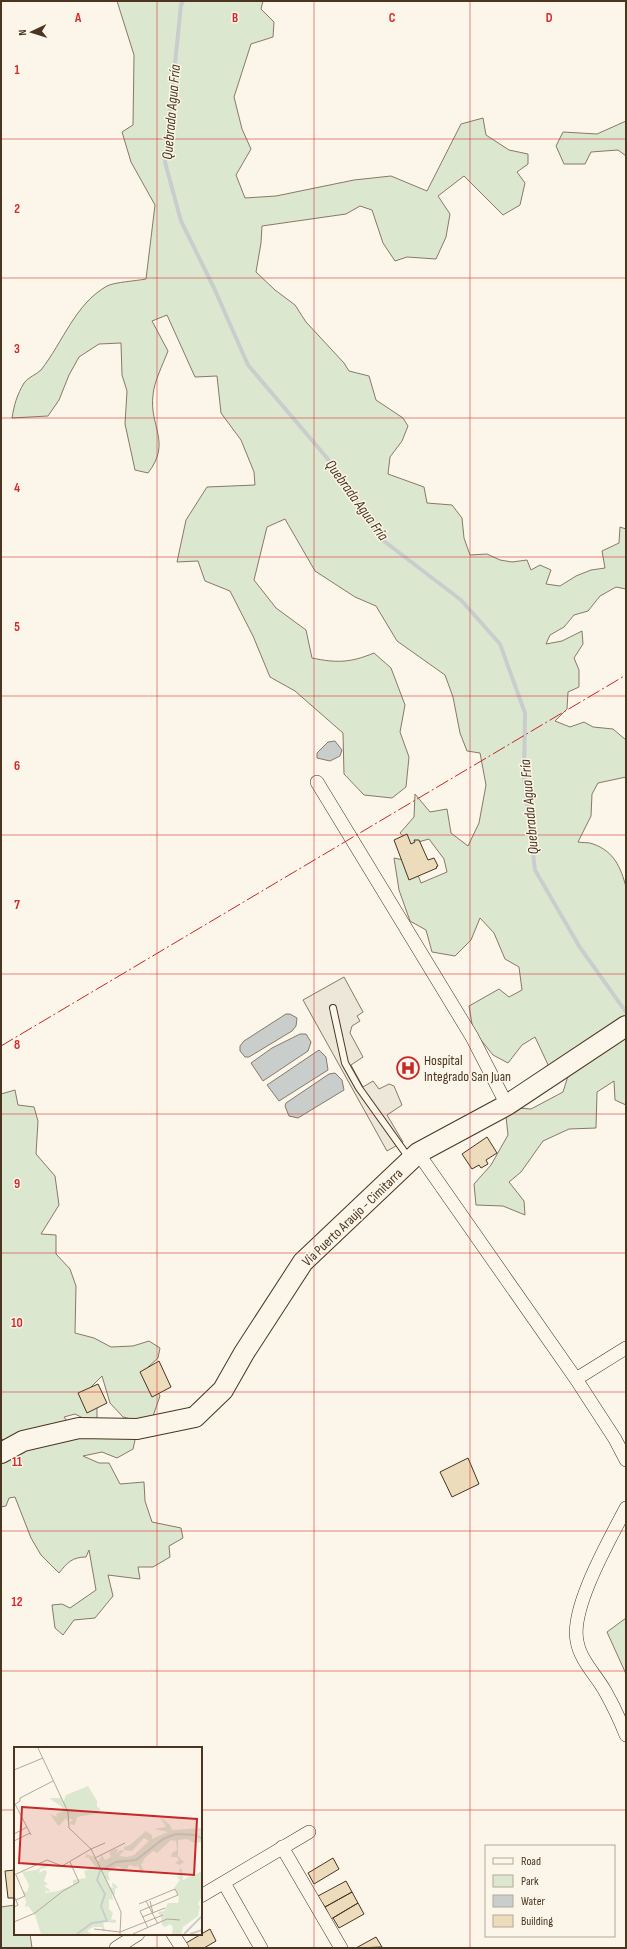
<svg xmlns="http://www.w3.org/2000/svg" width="627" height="1949" font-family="'Sofia Sans Condensed',sans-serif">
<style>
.green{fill:#dce7d0;stroke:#887966}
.parking{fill:#ede7d9;stroke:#887966}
.water{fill:#c9cecd;stroke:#887966}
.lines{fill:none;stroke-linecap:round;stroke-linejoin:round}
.stream{stroke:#c9cecd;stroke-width:4}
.building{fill:#ecdcbc;stroke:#4a3520}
.service-casing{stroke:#4a3520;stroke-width:8}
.minor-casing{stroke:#4a3520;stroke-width:14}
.primary-casing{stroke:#4a3520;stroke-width:22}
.service{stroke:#fbf6e9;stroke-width:6}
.minor{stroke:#fbf6e9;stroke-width:13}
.primary{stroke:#fbf6e9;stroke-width:20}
.power{stroke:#c62828;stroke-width:1;stroke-dasharray:14 3 2 3;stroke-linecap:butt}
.grid{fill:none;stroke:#d62828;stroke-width:1;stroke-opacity:0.55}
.labels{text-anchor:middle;stroke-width:3;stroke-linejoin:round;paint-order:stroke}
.poi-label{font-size:14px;fill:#4a3520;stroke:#fbf6e9;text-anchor:start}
.street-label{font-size:14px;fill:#4a3520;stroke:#fbf6e9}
.water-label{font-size:15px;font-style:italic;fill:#4a3520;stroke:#fbf6e9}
.inset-river{fill:none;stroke:#c9cecd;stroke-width:2}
.inset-road{fill:none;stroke:#b4a999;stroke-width:1}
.view{fill:#c62828;fill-opacity:0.15;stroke:#c62828;stroke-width:2}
.inset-edge{fill:none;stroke:#4a3520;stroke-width:2}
.grid-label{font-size:13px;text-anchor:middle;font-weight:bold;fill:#d62828;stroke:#fbf6e9;stroke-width:3;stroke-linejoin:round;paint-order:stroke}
</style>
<rect width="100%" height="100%" fill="#fbf6e9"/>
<!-- green -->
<path class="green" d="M117,1H263L261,9L274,22L273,37L251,44L234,97L242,129L251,149L236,175L245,198L276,196L354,180L391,176L427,191L461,124L483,118L486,135L509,150L528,154V164L517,172L525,183L520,205L503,215L464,176L438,196L450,214L446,237L436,259L407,257L395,261L383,243L372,210L360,206L346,214L262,226L261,243L256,272L275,290L295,305L306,322L344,363L349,371L369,376L376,400L403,418L408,426L402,441L390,457L388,474L424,487L427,503L452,505L462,518L464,538L470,555L487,554L500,560L512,562L527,560L531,570L540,565L551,570L546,584L560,586L576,576L591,570L605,568L602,551L619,543L620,527L626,529V589L616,587L600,596L588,611L574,615L564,627L550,635L546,644L562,641L582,631L583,644L574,658L579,670V687L568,692L567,709L555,721L570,727L584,722L593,727L613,729L626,740V777L598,783L592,794L591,816L578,842C583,843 589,842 593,844C614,851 621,868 626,887V1105L615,1100L614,1081L597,1092L596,1128L569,1129L543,1141L521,1172L509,1182L524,1201L525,1215L503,1206L476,1205L474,1184L491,1165L508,1135L505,1107L531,1109L563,1092L568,1076L551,1071L535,1037L522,1045L508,1063L493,1055L473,1030L469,1006L499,989L509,997L522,990L519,967L505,959L494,933L480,918L471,940L455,956L432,952L426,930L410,921L399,890L394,858L413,862L421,883L447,872L444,859L429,839L411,844L400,833L414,817L415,794L430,812L447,809L451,833L468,846L479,823L486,785L480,753L467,751L460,733L453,697L445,675L397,641L376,606L355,597L315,571L285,519L267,527L254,580L276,608L306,630L312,658C336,663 350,663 374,653L391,668L405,705L400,732L409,757L406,787L392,798L364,795L344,774L343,733L295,691L270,677L253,636L230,591L205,581L198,561L177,562L186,520L207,487L255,485L254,472L241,440L221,413L217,376L195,377L167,315L152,321L168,351C163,364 154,382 153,395C149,427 172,442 148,473L135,470L125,424L127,391L122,375L121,343L99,344L79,357L69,375L59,400L48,416L12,418C14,405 17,395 24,383C28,377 36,375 41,370C63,342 75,304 107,286C115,282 136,281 146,279L155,205L131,162L122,132L133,125L134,55Z
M626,121V156L618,150L591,152L585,164H564L556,146L563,132L597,134Z
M15,1090L18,1105L34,1107L38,1121L36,1154L55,1176L59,1205L41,1234L56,1235V1254L70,1269L76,1286L75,1333L94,1338L111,1347L133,1346L149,1341L160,1348L158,1358L146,1369L160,1396L153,1416L139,1421L123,1417L110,1403L102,1376L90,1388L97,1407V1425L75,1414L64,1417L76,1433L137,1431L133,1449L117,1458L102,1452L83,1456L99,1463H109L120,1484L144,1482L145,1501L152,1522L181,1528L183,1538L169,1546L170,1557L153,1567H138L140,1579L108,1575L113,1596L95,1618L74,1620L63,1635L55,1628L52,1605L62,1604L70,1608L96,1590L89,1550L86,1557C72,1557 67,1563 59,1573L41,1555L31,1538L15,1497L9,1498L6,1506L1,1507V1461L8,1441L1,1439V1094Z
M626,1618V1674L607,1632Z
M15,1905V1934H30L32,1948H1V1907Z"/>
<!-- parking -->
<path class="parking" d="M344,977L363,1012L357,1016L360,1021L352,1026L350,1033L363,1057L351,1065L363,1087L373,1081L379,1089L389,1084L394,1086L402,1105L387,1115L403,1142L387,1151L303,1000Z"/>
<!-- water -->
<path class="water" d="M335,741L342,750L340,756L330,761L317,758V753L328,742Z
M286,1014H290L297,1018L296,1026L292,1031L249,1057H245L240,1051V1046L244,1041Z
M300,1034H306L311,1042L308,1051L263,1081L251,1063L272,1048Z
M319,1050L326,1057L328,1070L279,1101L267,1085Z
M335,1073L342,1080L344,1090L298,1118L289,1116L285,1106L286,1103L329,1074Z"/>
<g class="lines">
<!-- stream -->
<path class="stream" d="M183,1L181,5L165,162L181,221L214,288L248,365L333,465L380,538L461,600L500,644L525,713L524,776L535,870L579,946L626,1012"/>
</g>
<!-- building -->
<path class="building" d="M407,834L411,844L415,842L414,840H419L428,860L434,858L438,866L436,867L437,868L409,880L394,840Z
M487,1137L497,1153L486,1160L488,1164L481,1168L479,1165L472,1169L462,1154Z
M159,1361L171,1387L152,1397L140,1372Z
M98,1384L107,1403L87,1413L78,1393Z
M468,1458L479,1484L452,1497L440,1472Z
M333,1858L339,1869L314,1884L308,1873Z
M15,1870V1898H8L5,1871Z
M346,1881L352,1892L325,1907L318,1896Z
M352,1892L358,1903L331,1919L325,1907Z
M358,1903L364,1914L339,1928L333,1918Z
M210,1929L216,1941L204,1948H189L186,1943Z
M376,1937L382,1947L356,1948Z"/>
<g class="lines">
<!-- service casing -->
<g class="service-casing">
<path id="service" d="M333,1008L345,1063L359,1088L409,1158"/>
</g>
<!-- minor casing -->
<g class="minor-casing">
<path id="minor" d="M317,782L472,1037L507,1105
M418,1153L576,1379L615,1439L626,1460
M576,1379L626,1348
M626,1508C610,1539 570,1608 577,1641C580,1660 596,1675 605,1691C613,1705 620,1720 626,1735
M282,1847L341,1948
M224,1883L261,1948
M201,1896L309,1832
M173,1934L182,1948
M116,1948L138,1934"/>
</g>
<!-- primary casing -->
<g class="primary-casing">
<path id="primary" d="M1,1453L23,1441L79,1428L137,1429L195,1417L223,1390L244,1353L303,1262L418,1153L507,1105L626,1026"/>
</g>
<!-- service -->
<use href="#service" class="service"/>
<!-- minor -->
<use href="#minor" class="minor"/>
<!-- primary -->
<use href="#primary" class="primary"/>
<!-- power -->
<path class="power" d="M1,1046L626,675"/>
</g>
<!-- grid -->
<path class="grid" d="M157,1V1748M314,1V1948M470,1V1948M1,139H626M1,278H626M1,418H626M1,557H626M1,696H626M1,835H626M1,974H626M1,1114H626M1,1253H626M1,1392H626M1,1531H626M1,1671H626M1,1810H15M201,1810H626M157,1934V1948"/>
<!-- icons -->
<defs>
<g id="hospital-ring" transform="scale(1.15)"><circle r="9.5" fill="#fbf6e9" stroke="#c62828" stroke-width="1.5"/><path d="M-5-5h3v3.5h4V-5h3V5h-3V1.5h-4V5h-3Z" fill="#c62828"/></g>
</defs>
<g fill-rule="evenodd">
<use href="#hospital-ring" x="408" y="1068"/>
</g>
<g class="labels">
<!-- poi labels -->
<g class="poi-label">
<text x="424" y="1065">Hospital<tspan x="424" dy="16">Integrado San Juan</tspan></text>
</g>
<!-- street labels -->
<g class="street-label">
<text transform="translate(352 1217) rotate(-44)" y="5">Vía Puerto Araujo - Cimitarra</text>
</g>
<!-- water labels -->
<g class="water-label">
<text transform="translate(171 112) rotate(-85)" y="5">Quebrada Agua Fría</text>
<text transform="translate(357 500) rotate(54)" y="5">Quebrada Agua Fría</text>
<text transform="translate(529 807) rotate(-95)" y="5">Quebrada Agua Fría</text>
</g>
</g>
<!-- overview -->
<g transform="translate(14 1747)">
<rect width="188" height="188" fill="#fbf6e9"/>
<path d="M74,39L83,54V60L86,61L85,66L63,70L61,78L55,77L59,72H55L56,69L54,75L52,71L45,79L43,77L36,67L43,70L42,67L49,64L48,60L35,51H47L49,56L52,48ZM146,70L156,78L158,83L188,81V95L180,96L173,92L164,93V109L170,115L166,118L161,116L165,113L163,110H157L158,106L163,103L162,94L157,93L143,106L139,104L131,111L127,118L131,126H127L123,117V120L115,118L112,125L104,119L94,126L96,134L91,131L96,140L99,141L98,135L104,140L101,142V148L98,147L99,153L95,152V162L99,166L97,172L102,173V176L89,175L91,184H88V180H79L73,184L78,187H27L21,168L14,159L11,160L12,155L9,144L13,145L15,138L8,125L22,123L33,116L34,120L26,122L25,126L31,123L33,125L30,134L34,137L30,139L36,143L34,145L32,143L31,146L44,144L59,138V133L72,131L70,124L82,120L74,110L71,111L72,107L81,110L83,116L88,108L91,113L97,110L95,105L101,102H104L102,107L106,103L110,104L105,109L113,110L120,108L135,94L130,91L118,104L110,103V100L116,98L132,84L138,88V92L154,85L140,82L152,80ZM165,122H168L169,133L188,124L187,151L184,157L186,159L184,169L169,180L167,187H158L159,180L156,177L151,180L148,178L147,170L150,167L146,169L144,165L150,164L154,156H164L165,150L160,141L166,133L163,130L166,129Z" fill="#dce7d0"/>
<path class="inset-river" d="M63,187L78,176L93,174L87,159L91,147L83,133L86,124L102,115L122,113L149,92L162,87L182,88L188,92M170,187L188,169M176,187L188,183"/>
<path class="inset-road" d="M24,1L54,65L55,81L77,102L99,147L107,165L106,187M0,23L29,11M1,57L17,88M0,58L6,54V51L39,34M0,87L13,80M0,94L16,86M77,102L91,96M81,111L111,96M0,128L33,113L48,119L77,102M0,149L4,158L0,160M2,153L11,149L2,128M132,154L144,177M136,154L139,166M125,157L161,142L164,148L126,164L134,181M128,170L151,161M0,175L21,166L49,144L65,135L56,115M80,182L106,185L149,168M119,187L153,172L166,173"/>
<path class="view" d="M8,60L183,72L180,128L5,116Z"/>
<rect width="188" height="188" class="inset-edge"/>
</g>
<g class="grid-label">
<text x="78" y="22">A</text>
<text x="235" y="22">B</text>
<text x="392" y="22">C</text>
<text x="549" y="22">D</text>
<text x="17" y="74">1</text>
<text x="17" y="213">2</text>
<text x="17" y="353">3</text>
<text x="17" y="492">4</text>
<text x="17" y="631">5</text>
<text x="17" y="770">6</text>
<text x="17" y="909">7</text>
<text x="17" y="1049">8</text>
<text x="17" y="1188">9</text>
<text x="17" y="1327">10</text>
<text x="17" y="1466">11</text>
<text x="17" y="1606">12</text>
</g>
<!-- border -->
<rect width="627" height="1949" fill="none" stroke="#4a3520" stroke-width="4"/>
<!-- legend -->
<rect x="485" y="1845" width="130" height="92" fill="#fbf6e9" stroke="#b4a999"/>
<rect x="493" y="1858" width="20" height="6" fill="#fbf6e9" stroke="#b4a999"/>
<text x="521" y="1865" font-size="12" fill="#4a3520">Road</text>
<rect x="493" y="1875" width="20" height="12" fill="#dce7d0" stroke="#b4a999"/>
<text x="521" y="1885" font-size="12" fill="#4a3520">Park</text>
<rect x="493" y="1895" width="20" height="12" fill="#c9cecd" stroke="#b4a999"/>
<text x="521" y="1905" font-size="12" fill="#4a3520">Water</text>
<rect x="493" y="1915" width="20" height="12" fill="#ecdcbc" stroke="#b4a999"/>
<text x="521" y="1925" font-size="12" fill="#4a3520">Building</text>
<!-- north arrow -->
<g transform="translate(32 32) rotate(266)" stroke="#fbf6e9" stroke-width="3" paint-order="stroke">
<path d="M0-3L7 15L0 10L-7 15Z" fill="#4a3520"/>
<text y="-6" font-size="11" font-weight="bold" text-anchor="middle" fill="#4a3520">N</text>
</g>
</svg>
